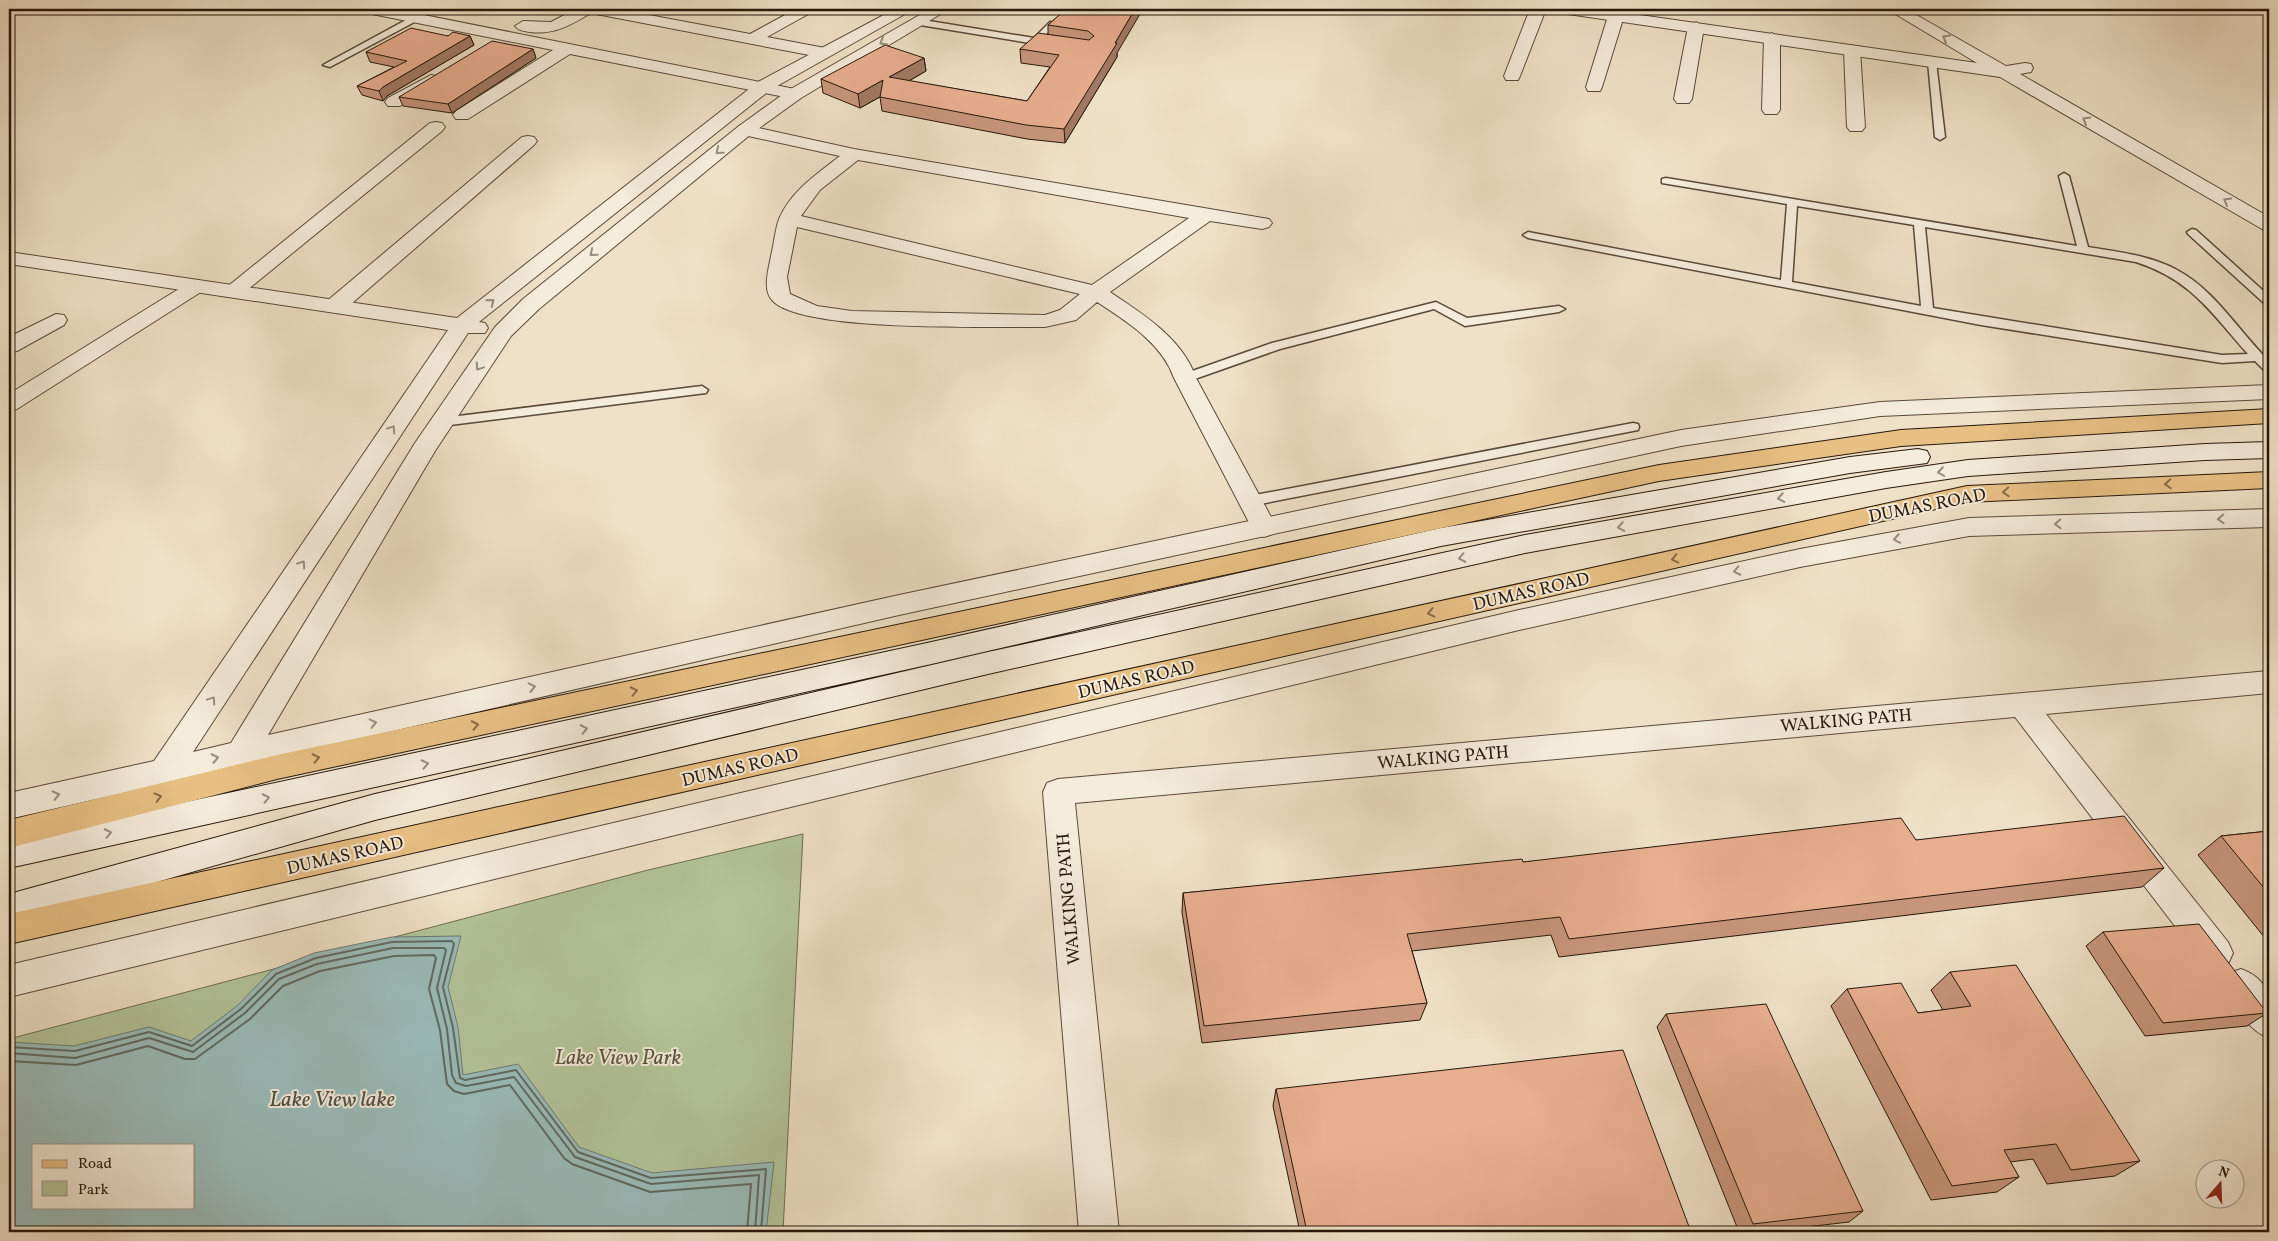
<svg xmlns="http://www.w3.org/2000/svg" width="2278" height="1241" font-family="Vollkorn,serif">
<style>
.green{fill:#b3c49a;stroke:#6d6e52;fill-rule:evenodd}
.water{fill:#9abcba;stroke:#6c7a74;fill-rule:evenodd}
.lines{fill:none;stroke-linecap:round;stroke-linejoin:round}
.shore{stroke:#606a62;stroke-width:2}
.service-casing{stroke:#594a39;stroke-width:3}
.minor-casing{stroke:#594a39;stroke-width:2}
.tertiary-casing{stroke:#594a39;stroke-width:2}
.secondary-casing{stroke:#27170a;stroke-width:2}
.primary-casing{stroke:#27170a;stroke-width:2}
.service{fill:#f5ecdb;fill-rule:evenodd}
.minor{fill:#f5ecdb;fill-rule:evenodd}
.tertiary{fill:#f5ecdb;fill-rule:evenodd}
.secondary{fill:#f5ecdb;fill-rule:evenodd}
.primary{fill:#e8c084;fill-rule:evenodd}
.wall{fill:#c8967c;stroke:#27170a}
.shaded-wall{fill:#a27a65;stroke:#27170a}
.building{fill:#e8ae90;stroke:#27170a}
.oneway{stroke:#988c7d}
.oneway2{stroke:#886c47}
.labels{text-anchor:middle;stroke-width:4;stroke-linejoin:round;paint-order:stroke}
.street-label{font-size:18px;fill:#27170a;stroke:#f5ecdb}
.near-park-label{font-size:21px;font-style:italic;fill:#58543c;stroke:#f5ecdb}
.near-water-label{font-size:22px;font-style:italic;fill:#4f5148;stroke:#f5ecdb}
</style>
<rect width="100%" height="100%" fill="#efe1c7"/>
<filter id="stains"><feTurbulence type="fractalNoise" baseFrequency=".004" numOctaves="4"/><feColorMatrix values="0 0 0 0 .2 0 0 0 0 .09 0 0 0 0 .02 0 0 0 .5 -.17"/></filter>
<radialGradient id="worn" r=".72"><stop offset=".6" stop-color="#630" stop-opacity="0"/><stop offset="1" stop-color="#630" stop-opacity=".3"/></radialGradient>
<!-- green -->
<path class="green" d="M803,834L783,1232H9V1039L648,870ZM34,1145H194V1207H34Z"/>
<!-- water -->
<path class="water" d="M461,936L448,987L458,1027L463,1075L518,1064L579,1147L652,1173L774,1162L766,1232H9V1042L74,1046L149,1027L191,1041L238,1005L272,970L314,953L392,937ZM34,1145H194V1207H34Z"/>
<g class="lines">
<!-- shore -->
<path class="shore" d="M9,1047L75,1051L149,1032L192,1046L241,1009L276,974L316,958L392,942L452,941L454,944L443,987L453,1028L460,1078L465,1080L516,1070L578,1152L651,1178L766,1169L761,1232
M9,1053L75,1058L149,1038L193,1052L245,1013L279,979L317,964L393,948H444L446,950L437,988L447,1029L452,1075L456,1083L466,1086L514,1077L575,1157L651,1184L759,1175L755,1232
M9,1061L76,1065L148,1046L185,1059H195L250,1019L283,986L320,971L394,956L434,955L436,958L429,989L440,1030L447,1084L454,1091L464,1094L510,1085L564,1158L572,1164L650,1192L751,1184L747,1232"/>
<!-- service casing -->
<g class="service-casing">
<path id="service" d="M417,14L421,17L420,19L330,67L323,65Z
M917,19L1034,38L1050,22L1057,24L1036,44L914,24V20Z
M1932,59L1936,62L1945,137L1940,140L1935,137L1928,62Z
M2064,173L2069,176L2088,247C2118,252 2149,255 2177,270C2215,290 2239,332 2269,361V372L2265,371L2255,361L2222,363L1981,325L1528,238L1523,235L1528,232L1781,280L1787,204L1662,183V179L1666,178L2077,246L2059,176ZM1797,206L1914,225L1921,306L1792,282ZM1925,227L2136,262C2192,280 2211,313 2248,354L2222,355L1933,308Z
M2192,229L2196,230L2269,296V305L2265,304L2188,234L2187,232Z
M1436,302L1467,318L1559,306L1565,309L1559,312L1465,326L1434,309L1280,349L1189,381H1181L1179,378L1181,375L1272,343Z
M702,386L708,390L706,393L442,426L436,422L442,418Z
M1633,423L1638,424L1639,427L1638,430L1250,506L1243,501L1250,496Z"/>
</g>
<!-- minor casing -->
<g class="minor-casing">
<path id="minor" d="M364,9H394L795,89L801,90L804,94L801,98L795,99L570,54L468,119H456L453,115L456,111L553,50L372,14Z
M576,9H617L750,34L796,9H815L812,12L767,37L825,48L833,53L825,58L591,13C571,25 554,35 530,32C524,31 519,31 515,26L523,21L551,22Z
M1530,9H1546L1520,76L1518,80H1506L1504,76Z
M1616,11L1624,16L1602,87L1600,91H1588L1586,87L1608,16Z
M1696,22L1704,27L1692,99L1689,103H1677L1674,99L1688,27Z
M1772,33L1780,38V110L1777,114H1765L1762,110L1764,38Z
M1852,45L1860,50L1865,127L1862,131H1850L1847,127L1844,50Z
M431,75L437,76L439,80L437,84L400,106H388L385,102L388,98Z
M436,122L442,123L445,127L442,131L241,295L234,297L227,295L224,291L227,287L430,123Z
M745,125L854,149L1269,219L1272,223L1269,227L1262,229L1210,221L1110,292C1143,314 1183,339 1196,378L1277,528L1273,534L1264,537L1255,534L1174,378C1162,343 1126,321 1097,302L1076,320L1045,327C996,326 800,333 772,300C762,289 769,268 771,256C774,244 775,230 779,219C791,191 817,174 840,156L739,134L736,130L739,126ZM858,160L1189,218L1092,285L801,216L820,190ZM797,227L1080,294L1060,310L1045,315L852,311L817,306L790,294L787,277Z
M528,136L534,137L537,141L534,145L343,311L335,312L327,311L324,306L327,301L522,137Z
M197,280L204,282L207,286L204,290L17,409L9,411V394L190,282Z
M56,314L64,315L67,320L64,325L17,351L9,353V337Z
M2269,671V693L2046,714L2228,942L2233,953L2228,964L2216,969L2204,964L2015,717L1075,803L1119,1232H1079L1043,792L1047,783L1058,779Z
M2241,969C2276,982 2269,1007 2269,1038C2249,1031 2232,1005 2224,985L2229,973Z"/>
</g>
<!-- tertiary casing -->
<g class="tertiary-casing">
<path id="tertiary" d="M895,9H914L770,90L479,322L485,323L488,328L485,333H468L193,752L231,743L415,443L495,327L523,299L739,126L789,90L930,9H949L801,98L751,134L539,309L511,336L435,451L268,735L899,595L1681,430L1880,402L2269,385V399L1880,416L1681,446L899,615L9,819V793L154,761L448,330L9,264V252L457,318L758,82Z
M1560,9H1598L1977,63L1887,9H1906L2006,66L2025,63L2031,64L2033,68L2031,72L2020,74L2269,217V231L2262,229L2000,77L1568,14Z
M2269,509V527L1969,536L1800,567L1519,630L9,997V965L1519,610L1800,549L1969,518Z"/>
</g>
<!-- secondary casing -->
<g class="secondary-casing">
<path id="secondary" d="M2269,442V458L2205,460L1968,476L1886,488L1525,553L988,674L375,820L9,924V894L375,794L988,652L1525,535L1886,472L1968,460L2205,444Z
M1918,449L1927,451L1930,457L1927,463L1850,473L1441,546L927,665L9,868V840L927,643L1441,528L1850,457Z"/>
</g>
<!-- primary casing -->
<g class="primary-casing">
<path id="primary" d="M2269,409V423L1901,446L1659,481L277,779L9,848V820L277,755L1659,465L1901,430Z
M2269,472V488L1967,502L9,944V914L1967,486Z"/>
</g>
<!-- service -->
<use href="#service" class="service"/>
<!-- minor -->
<use href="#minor" class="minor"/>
<!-- tertiary -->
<use href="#tertiary" class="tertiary"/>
<!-- secondary -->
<use href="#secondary" class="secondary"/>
<!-- primary -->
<use href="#primary" class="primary"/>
</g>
<!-- wall -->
<path class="wall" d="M1066,9L1117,53V57L1065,143L1027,139L882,111L880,97L860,108L823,93L821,79L924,58L926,71L909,81L1027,101L1050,67L1021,63L1020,49L1048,34V25Z
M448,36H470L474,45L387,96L383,101L362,95L357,86L394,67L370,62L366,52Z
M533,49L536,58L452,113L403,106L399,97Z
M2269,831V943L2198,855L2221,836Z
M1916,840L2164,868L2142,887L1559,957L1551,935L1412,951L1427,1003L1420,1020L1202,1043L1182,912L1183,893L1523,862Z
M2103,932L2267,1013L2247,1026L2145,1036L2086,946Z
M1950,972L2140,1161L2115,1176L2047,1184L2033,1159L2010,1162L2019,1177L1997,1192L1931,1200L1831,1006L1847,989L1918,1013L1943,1010L1931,990Z
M1666,1014L1863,1211L1849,1222L1763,1232H1739L1657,1027Z
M1276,1089L1691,1232H1300L1273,1106Z"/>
<!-- shaded-wall -->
<path class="shaded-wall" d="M1135,9H1143L1117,53V57L1065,143L1064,129Z
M470,36L474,45L387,96L383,101L379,91L383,87Z
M533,49L536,58L452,113L448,104Z
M924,58L926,71L891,91L889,77Z
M883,80L885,94L860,108L858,94Z"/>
<!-- building -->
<path class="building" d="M1066,9H1135L1115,43H1117L1064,129L1026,125L880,97L883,80L858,94L821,79L885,45L924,58L889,77L1027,101L1059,55L1020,49L1038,33L1089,40L1094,36L1088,31L1048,25Z
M411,28L448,36L453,32L470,36L383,87L379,91L357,86L407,61L366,52Z
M492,41L533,49L448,104L399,97Z
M2124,816L2164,868L1569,939L1560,917L1407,934L1427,1003L1204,1026L1183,893L1522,859L1523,862L1901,818L1916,840Z
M2269,831V894L2221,836Z
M2199,924L2267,1013L2163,1023L2103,932Z
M2016,965L2140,1161L2071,1170L2056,1144L2004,1150L2019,1177L1952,1186L1847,989L1901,983L1918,1013L1971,1006L1950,972Z
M1766,1004L1863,1211L1753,1224L1666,1014Z
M1623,1050L1691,1232H1307L1276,1089Z"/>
<!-- one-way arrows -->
<defs><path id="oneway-chevron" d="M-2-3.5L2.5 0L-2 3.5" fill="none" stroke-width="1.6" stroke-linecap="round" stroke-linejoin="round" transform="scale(1.25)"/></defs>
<g class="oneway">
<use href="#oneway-chevron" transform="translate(1946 38) rotate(-150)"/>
<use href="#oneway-chevron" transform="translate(883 42) rotate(150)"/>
<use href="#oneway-chevron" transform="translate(2086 120) rotate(-150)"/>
<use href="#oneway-chevron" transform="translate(719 151) rotate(141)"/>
<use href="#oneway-chevron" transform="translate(2227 201) rotate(-150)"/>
<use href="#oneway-chevron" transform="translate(593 253) rotate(141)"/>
<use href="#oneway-chevron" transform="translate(491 302) rotate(-39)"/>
<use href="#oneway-chevron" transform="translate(479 367) rotate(124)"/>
<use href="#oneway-chevron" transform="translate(392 429) rotate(-56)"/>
<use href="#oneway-chevron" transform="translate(1941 472) rotate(172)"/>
<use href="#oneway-chevron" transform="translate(1781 498) rotate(170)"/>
<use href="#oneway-chevron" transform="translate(2221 519) rotate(178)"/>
<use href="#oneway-chevron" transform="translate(2058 524) rotate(178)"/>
<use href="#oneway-chevron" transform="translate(1621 527) rotate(170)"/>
<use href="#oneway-chevron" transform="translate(1897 539) rotate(170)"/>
<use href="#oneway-chevron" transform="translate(1462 558) rotate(168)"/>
<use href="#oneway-chevron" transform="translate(302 564) rotate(-56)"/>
<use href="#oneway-chevron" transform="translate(1737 571) rotate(168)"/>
<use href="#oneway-chevron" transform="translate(532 687) rotate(-13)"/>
<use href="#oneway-chevron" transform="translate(212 700) rotate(-56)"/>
<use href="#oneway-chevron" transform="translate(373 723) rotate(-13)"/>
<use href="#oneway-chevron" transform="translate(584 729) rotate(-12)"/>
<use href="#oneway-chevron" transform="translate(215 758) rotate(-12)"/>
<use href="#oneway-chevron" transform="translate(425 764) rotate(-12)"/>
<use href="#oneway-chevron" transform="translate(56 795) rotate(-13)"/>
<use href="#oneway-chevron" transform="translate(266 798) rotate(-12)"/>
<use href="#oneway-chevron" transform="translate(108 833) rotate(-12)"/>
</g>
<g class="oneway2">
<use href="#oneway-chevron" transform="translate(2168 484) rotate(177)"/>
<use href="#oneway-chevron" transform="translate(2006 492) rotate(177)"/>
<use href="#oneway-chevron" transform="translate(1675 559) rotate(167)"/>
<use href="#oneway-chevron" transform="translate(1431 613) rotate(167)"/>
<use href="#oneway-chevron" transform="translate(634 691) rotate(-12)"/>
<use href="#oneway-chevron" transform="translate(475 725) rotate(-12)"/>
<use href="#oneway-chevron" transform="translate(316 758) rotate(-12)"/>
<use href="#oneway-chevron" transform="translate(158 797) rotate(-14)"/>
</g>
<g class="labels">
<!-- street labels -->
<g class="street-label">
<text transform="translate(1927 505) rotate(-11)" y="6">DUMAS ROAD</text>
<text transform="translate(1531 591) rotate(-13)" y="6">DUMAS ROAD</text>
<text transform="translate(1136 679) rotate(-13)" y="6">DUMAS ROAD</text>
<text transform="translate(1846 720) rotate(-5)" y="6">WALKING PATH</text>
<text transform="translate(1443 757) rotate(-5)" y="6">WALKING PATH</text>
<text transform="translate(740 767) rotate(-13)" y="6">DUMAS ROAD</text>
<text transform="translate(345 855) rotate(-13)" y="6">DUMAS ROAD</text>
<text transform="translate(1068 899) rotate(-95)" y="6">WALKING PATH</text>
</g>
<!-- near-park labels -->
<g class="near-park-label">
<text x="618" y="1064">Lake View Park</text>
</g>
<!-- near-water labels -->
<g class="near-water-label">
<text x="332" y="1106">Lake View lake</text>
</g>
</g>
<!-- margin -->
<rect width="2278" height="1241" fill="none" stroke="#efe1c7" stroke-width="30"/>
<rect x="10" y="10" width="2258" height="1221" fill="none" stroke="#27170a" stroke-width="2.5"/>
<rect x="15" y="15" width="2248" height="1211" fill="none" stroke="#27170a"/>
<!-- legend -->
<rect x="32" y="1144" width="162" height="65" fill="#f5ecdb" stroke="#a39787"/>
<rect x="42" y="1160" width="25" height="8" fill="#e8c084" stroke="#a39787"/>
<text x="78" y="1168" font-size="15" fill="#27170a">Road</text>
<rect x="42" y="1181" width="25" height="15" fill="#b3c49a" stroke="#a39787"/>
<text x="78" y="1194" font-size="15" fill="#27170a">Park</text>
<!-- north arrow -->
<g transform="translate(2220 1184) rotate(19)"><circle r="24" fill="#f5ecdb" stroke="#a39787"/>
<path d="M0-4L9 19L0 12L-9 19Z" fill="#8f2418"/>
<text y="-8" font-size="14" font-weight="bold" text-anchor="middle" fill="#27170a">N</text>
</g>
<rect width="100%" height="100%" filter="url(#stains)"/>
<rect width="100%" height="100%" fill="url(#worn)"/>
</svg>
